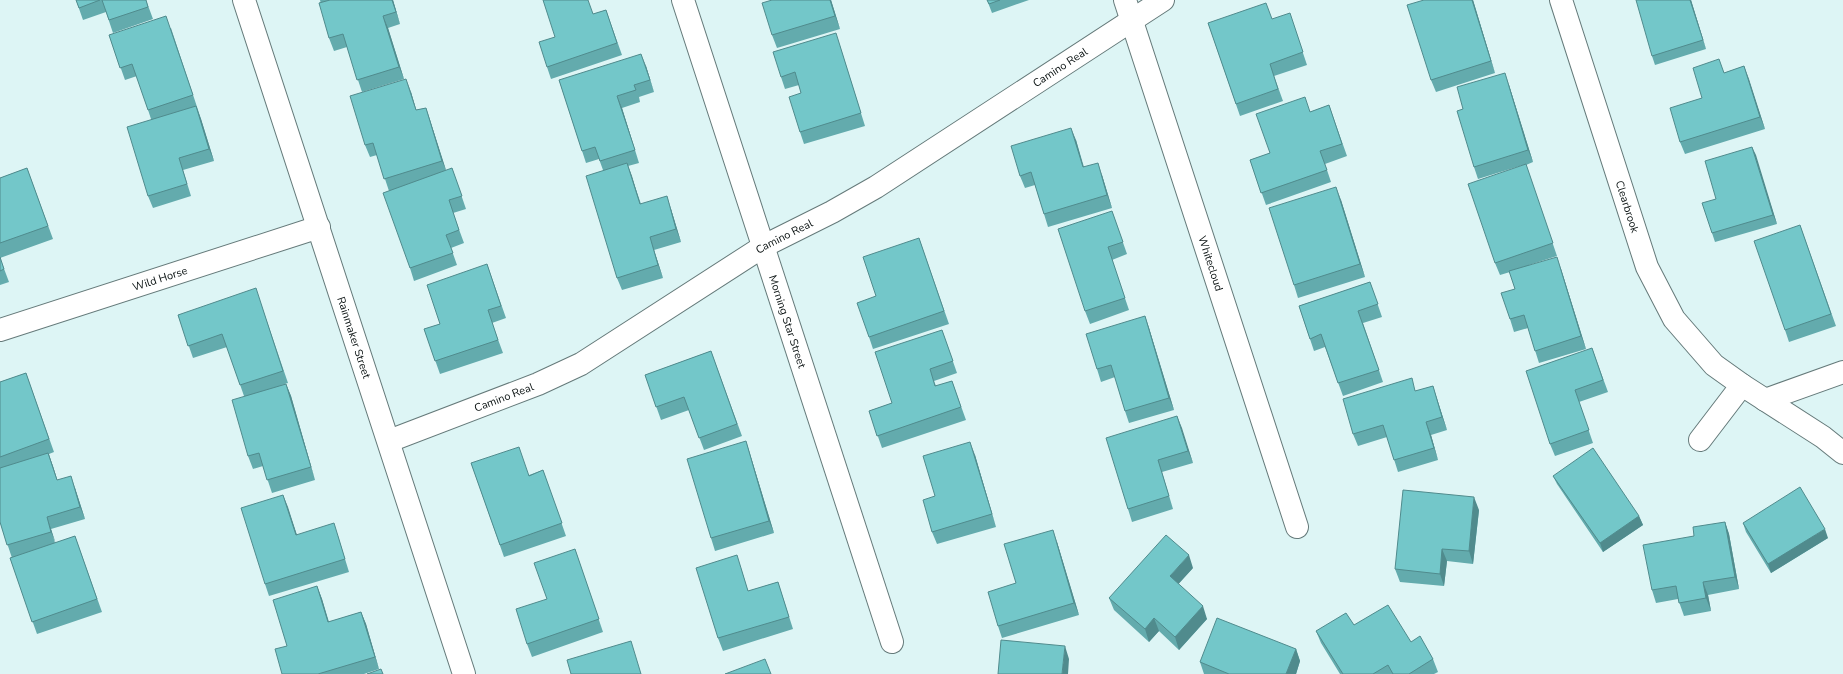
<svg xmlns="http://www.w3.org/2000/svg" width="1843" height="674" font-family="'Nunito Sans',sans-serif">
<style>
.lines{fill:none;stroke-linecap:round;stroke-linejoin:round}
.minor-casing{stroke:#657a7a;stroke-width:24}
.minor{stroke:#fff;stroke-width:22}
.wall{fill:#63abad}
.shaded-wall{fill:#508b8d}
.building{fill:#73c7c9;stroke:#508b8d}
.labels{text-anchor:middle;stroke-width:3;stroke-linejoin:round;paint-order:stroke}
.street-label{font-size:11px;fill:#081010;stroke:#ddf5f5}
</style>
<rect width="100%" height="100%" fill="#ddf5f5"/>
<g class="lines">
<!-- minor casing -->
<g class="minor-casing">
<g id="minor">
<path id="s1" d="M244,0L464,674"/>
<path id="s2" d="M683,0L892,642"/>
<path id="s3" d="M1125,0L1297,527"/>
<path id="s4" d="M1561,0L1647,267L1674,319L1714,365L1742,385L1823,437L1843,453"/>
<path id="s5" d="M0,330L319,227"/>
<path d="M1765,400L1843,372"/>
<path d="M1700,440L1742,385"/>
<path id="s6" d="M389,441L538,384L581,364L764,246L832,212L876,187L1163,0"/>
</g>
</g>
<!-- minor -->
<use href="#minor" class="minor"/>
</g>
<!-- wall -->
<path class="wall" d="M76,0H146L153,19L113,33L106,12L83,20Z
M320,0H393L400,24L388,28L404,79L362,92L347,47L334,51L329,38Z
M772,0H831L840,29L777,48L772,35Z
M987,0H1029L992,13Z
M1424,0H1473L1495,73L1436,92L1431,80Z
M1691,0L1706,49L1655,65L1652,56Z
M606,10L622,55L551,79L547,67L555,37L593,14Z
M1272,19L1294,26L1307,65L1274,76L1283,101L1240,116L1208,23Z
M171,28L201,119L214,161L183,170L191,196L153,208L148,196L151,119L137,76L125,80L109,35Z
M840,46L865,126L804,144L800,132L801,93L799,85L785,89L781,77Z
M646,66L654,92L639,97L640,102L622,108L639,163L628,166L641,204L671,209L681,242L654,250L663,278L622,290L617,278L603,170L599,159L586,163L559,80Z
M1744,66L1765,129L1685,154L1680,142L1702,98L1724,73Z
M1509,85L1533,162L1526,165L1557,256L1529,265L1561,269L1586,349L1539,363L1528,328L1514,332L1510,319L1515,289L1510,272L1500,275L1495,263L1523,165L1478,179L1474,167L1463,109Z
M411,92L416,110L426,108L430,120L446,171L452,168L466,209L453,213L464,243L451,248L457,265L414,281L410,268L389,191L377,155L370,157L365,145Z
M1329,105L1347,156L1325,164L1331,182L1266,205L1250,160L1270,153L1310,112Z
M1076,140L1084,167L1102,175L1112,208L1048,227L1044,214L1035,185L1025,188L1020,176Z
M1752,147L1777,224L1715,242L1712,233L1716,199Z
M27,168L53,239L0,258L9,282L0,285V178Z
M1341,200L1365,277L1298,298L1294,285Z
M1112,211L1127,254L1112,260L1129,310L1090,324L1085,311Z
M1800,225L1836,326L1789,342L1785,330Z
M919,238L949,324L873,349L869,337L876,296Z
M487,264L506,318L492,323L503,353L440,374L424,329L440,324Z
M1370,282L1382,317L1363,323L1383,382L1343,396L1325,347L1314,351L1299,306Z
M260,301L288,383L281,385L286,384L291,396L315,480L272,493L263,466L253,469L248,456L244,396L227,347L193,358L178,315Z
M1145,316L1149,328L1174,410L1129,423L1125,411L1115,377L1101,382L1097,369Z
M942,330L957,373L934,381L936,386L952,381L966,420L882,448L869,411L892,403Z
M1592,348L1608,392L1579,402L1593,443L1555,456L1550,444Z
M711,351L742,436L704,450L689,410L661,420L645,375Z
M26,373L54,452L49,454L57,480L75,488L85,519L51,529L55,543L75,536L102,612L37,634L10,558H12L0,522V382Z
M1433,386L1447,430L1431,435L1438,460L1398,472L1387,437L1358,446L1353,434L1416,391Z
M1177,416L1193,463L1162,472L1173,509L1132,522L1128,509Z
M746,441L750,454L774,533L715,551L711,538Z
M975,455L996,527L937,544L932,532L935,496Z
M471,463L529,475L543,470L566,536L504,557Z
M1553,476L1639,516L1643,525L1603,552L1557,484Z
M283,495L297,535L338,536L349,572L269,596L265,584Z
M1479,510L1473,564L1447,561L1444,586L1400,582L1395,569Z
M1725,522L1729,534L1739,589L1708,595L1711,611L1684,616L1678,599L1656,603L1652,590L1694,536Z
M1743,523L1828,538L1771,573L1746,532Z
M1057,542L1079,615L1002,638L998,626L1016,583Z
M575,549L603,632L532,657L527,644L547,599Z
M741,568L748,591L778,582L793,629L723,651L718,638Z
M1193,568L1178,584L1207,619L1179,650L1159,631L1149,642L1114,610L1109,598Z
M317,586L322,599L329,622L361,612L366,624L379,669L364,674H282L287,646Z
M1354,625L1411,642L1433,659L1438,672L1434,674H1340L1321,643L1316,631Z
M1296,649L1300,661L1296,674H1204L1200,662Z"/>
<!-- shaded-wall -->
<path class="shaded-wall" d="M392,0H393L400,24Z
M830,0H831L840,29L835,16Z
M1472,0H1473L1495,73L1491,61Z
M1690,0H1691L1706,49L1703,40Z
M383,16L388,28L404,79L399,67Z
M641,54L646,66L654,92L650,80Z
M1744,66L1749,79L1765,129L1760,117Z
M1505,73L1509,85L1533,162L1528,150Z
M406,79L411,92L420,123L416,110Z
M617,96L622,108L639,163L635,150Z
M196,106L201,119L214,161L209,149Z
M426,108L430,120L447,173L442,161Z
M1071,128L1076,140L1087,180Z
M1752,147L1756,155L1777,224L1773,215Z
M627,163L632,176L644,217L640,204Z
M1098,163L1102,175L1112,208L1107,195Z
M1336,187L1341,200L1365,277L1360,264Z
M667,196L671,209L681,242L676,229Z
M650,237L654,250L663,278L658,265Z
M1557,257L1561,269L1586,349L1581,336Z
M1145,316L1149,328L1174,410L1169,398Z
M286,384L291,396L315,480L311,467Z
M1433,386L1437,399L1447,430L1442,417Z
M1177,416L1182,428L1193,463L1188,451Z
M1426,422L1431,435L1438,460L1434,448Z
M746,441L750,454L774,533L769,521Z
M970,442L975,455L996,527L992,514Z
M48,453L53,466L61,492Z
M71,476L75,488L85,519L80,507Z
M283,495L288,507L301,548L296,535Z
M1474,497L1479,510L1473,564L1469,551Z
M1639,516L1643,525L1603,552L1600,543Z
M47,517L56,544L51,532Z
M1725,522L1729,534L1739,589L1735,577Z
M1825,529L1828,538L1771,573L1768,564Z
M1053,530L1057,542L1079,615L1074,603Z
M1442,549L1447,561L1444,586L1440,574Z
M1189,555L1193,568L1174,589L1170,576Z
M1703,582L1708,595L1711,611L1706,598Z
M317,586L322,599L332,634L328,622Z
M1203,606L1207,619L1179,650L1175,637Z
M361,612L366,624L379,669L375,657Z
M1154,618L1159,631L1149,642L1145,629Z
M1065,646L1069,659L1068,674H1062Z
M1296,649L1300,661L1296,674H1286Z"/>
<!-- building -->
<path class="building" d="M76,0H100L79,8Z
M102,0H146L148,7L109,20Z
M330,0H392L396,12L383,16L399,67L357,80L343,34L329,38L319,3Z
M543,0H588L593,14L606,10L617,43L547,67L539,42L555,37Z
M772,0H830L835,16L772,35L762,3Z
M987,0H1000L989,4Z
M1424,0H1472L1491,61L1431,80L1407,5Z
M1636,0H1690L1703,40L1652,56Z
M1266,3L1272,19L1290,13L1303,52L1270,64L1278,89L1236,104L1208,23Z
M166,16L193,95L148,110L132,64L120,68L109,35Z
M836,33L861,113L800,132L789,97L801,93L795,72L781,77L773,52Z
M641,54L650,80L634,85L636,90L617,96L635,150L600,161L595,147L582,151L559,80Z
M1719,59L1724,73L1744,66L1760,117L1680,142L1670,108L1702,98L1693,68Z
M1505,73L1528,150L1474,167L1457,111L1463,109L1457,87Z
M406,79L416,110L426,108L442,161L384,179L373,143L365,145L350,96Z
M1305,97L1310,112L1329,105L1342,144L1320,151L1327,170L1261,193L1250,160L1270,153L1256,114Z
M196,106L209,149L179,158L187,184L148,196L127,127Z
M1071,128L1083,167L1098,163L1107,195L1044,214L1031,172L1020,176L1011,146Z
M1752,147L1773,215L1712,233L1702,203L1716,199L1705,161Z
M627,163L640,204L667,196L676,229L650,237L658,265L617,278L586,176Z
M1526,164L1553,243L1495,263L1468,184Z
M27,168L48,226L0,243V178Z
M452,168L462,196L449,200L459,230L446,235L453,253L410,268L383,193Z
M1336,187L1360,264L1294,285L1269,208Z
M1112,211L1123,242L1108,247L1125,298L1085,311L1058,229Z
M1800,225L1831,314L1785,330L1754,241Z
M919,238L944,311L869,337L857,303L876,296L863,257Z
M0,257L4,269L0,271Z
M1557,257L1581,336L1535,351L1524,315L1510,319L1501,293L1515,289L1509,271Z
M487,264L501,306L488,310L498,340L435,361L424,329L440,324L427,285Z
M1370,282L1378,304L1358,311L1379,370L1338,383L1321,334L1310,339L1299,306Z
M256,288L283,371L240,385L222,334L188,346L178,315Z
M1145,316L1169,398L1125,411L1111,365L1097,369L1086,334Z
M942,330L953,361L930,369L935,386L952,381L961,407L877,436L869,411L892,403L875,352Z
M1592,348L1603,380L1575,390L1589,430L1550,444L1526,371Z
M711,351L737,424L699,438L684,397L656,407L645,375Z
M26,373L49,439L0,457V382Z
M1412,378L1415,391L1433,386L1442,417L1426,422L1434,448L1394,460L1383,425L1353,434L1343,399Z
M286,384L311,467L267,480L259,453L248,456L232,400Z
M1177,416L1188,451L1158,460L1169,496L1128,509L1106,438Z
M746,441L769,521L711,538L687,459Z
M970,442L992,514L932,532L923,500L935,496L923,456Z
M519,447L529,476L543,470L562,523L500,545L471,463Z
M1593,448L1639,516L1600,543L1553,476Z
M48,453L57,480L71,476L80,507L47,517L51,532L7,545L0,522V468Z
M1800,487L1825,529L1768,564L1743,523Z
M1403,490L1474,497L1469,551L1442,549L1440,574L1395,569Z
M283,495L296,535L334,523L345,559L265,584L241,508Z
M1725,522L1735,577L1703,582L1706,598L1679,603L1676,586L1652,590L1643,545L1694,536L1693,527Z
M1053,530L1074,603L998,626L988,592L1016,583L1004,544Z
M1166,535L1189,555L1170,576L1203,606L1175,637L1154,618L1145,629L1109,598Z
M75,536L97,599L32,622L10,558Z
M575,549L599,619L527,644L516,609L547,599L534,563Z
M737,555L748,591L778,582L789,617L718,638L696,568Z
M317,586L328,622L361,612L375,657L318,674H282L275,649L287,646L273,600Z
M1388,605L1411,642L1420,636L1433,659L1409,674H1393L1388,665L1373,674H1343L1316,631L1346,613L1354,625Z
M1217,618L1296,649L1286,674H1229L1200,662Z
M1001,640L1065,646L1062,674H998Z
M631,641L641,674H571L567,660Z
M765,659L771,674H725Z
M381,669L383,674H367Z"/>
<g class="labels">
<!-- street labels -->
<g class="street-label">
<text dy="4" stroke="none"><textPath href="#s6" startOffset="771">Camino Real</textPath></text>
<text dy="4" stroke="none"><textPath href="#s4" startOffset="217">Clearbrook</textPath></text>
<text dy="4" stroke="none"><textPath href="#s6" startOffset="447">Camino Real</textPath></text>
<text dy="4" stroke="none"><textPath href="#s3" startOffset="277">Whitecloud</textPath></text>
<text dy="4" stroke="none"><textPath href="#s5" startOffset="168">Wild Horse</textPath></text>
<text dy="4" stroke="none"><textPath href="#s2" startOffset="338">Morning Star Street</textPath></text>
<text dy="4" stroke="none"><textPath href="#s1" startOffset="355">Rainmaker Street</textPath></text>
<text dy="4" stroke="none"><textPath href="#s6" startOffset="123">Camino Real</textPath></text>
</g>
</g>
</svg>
